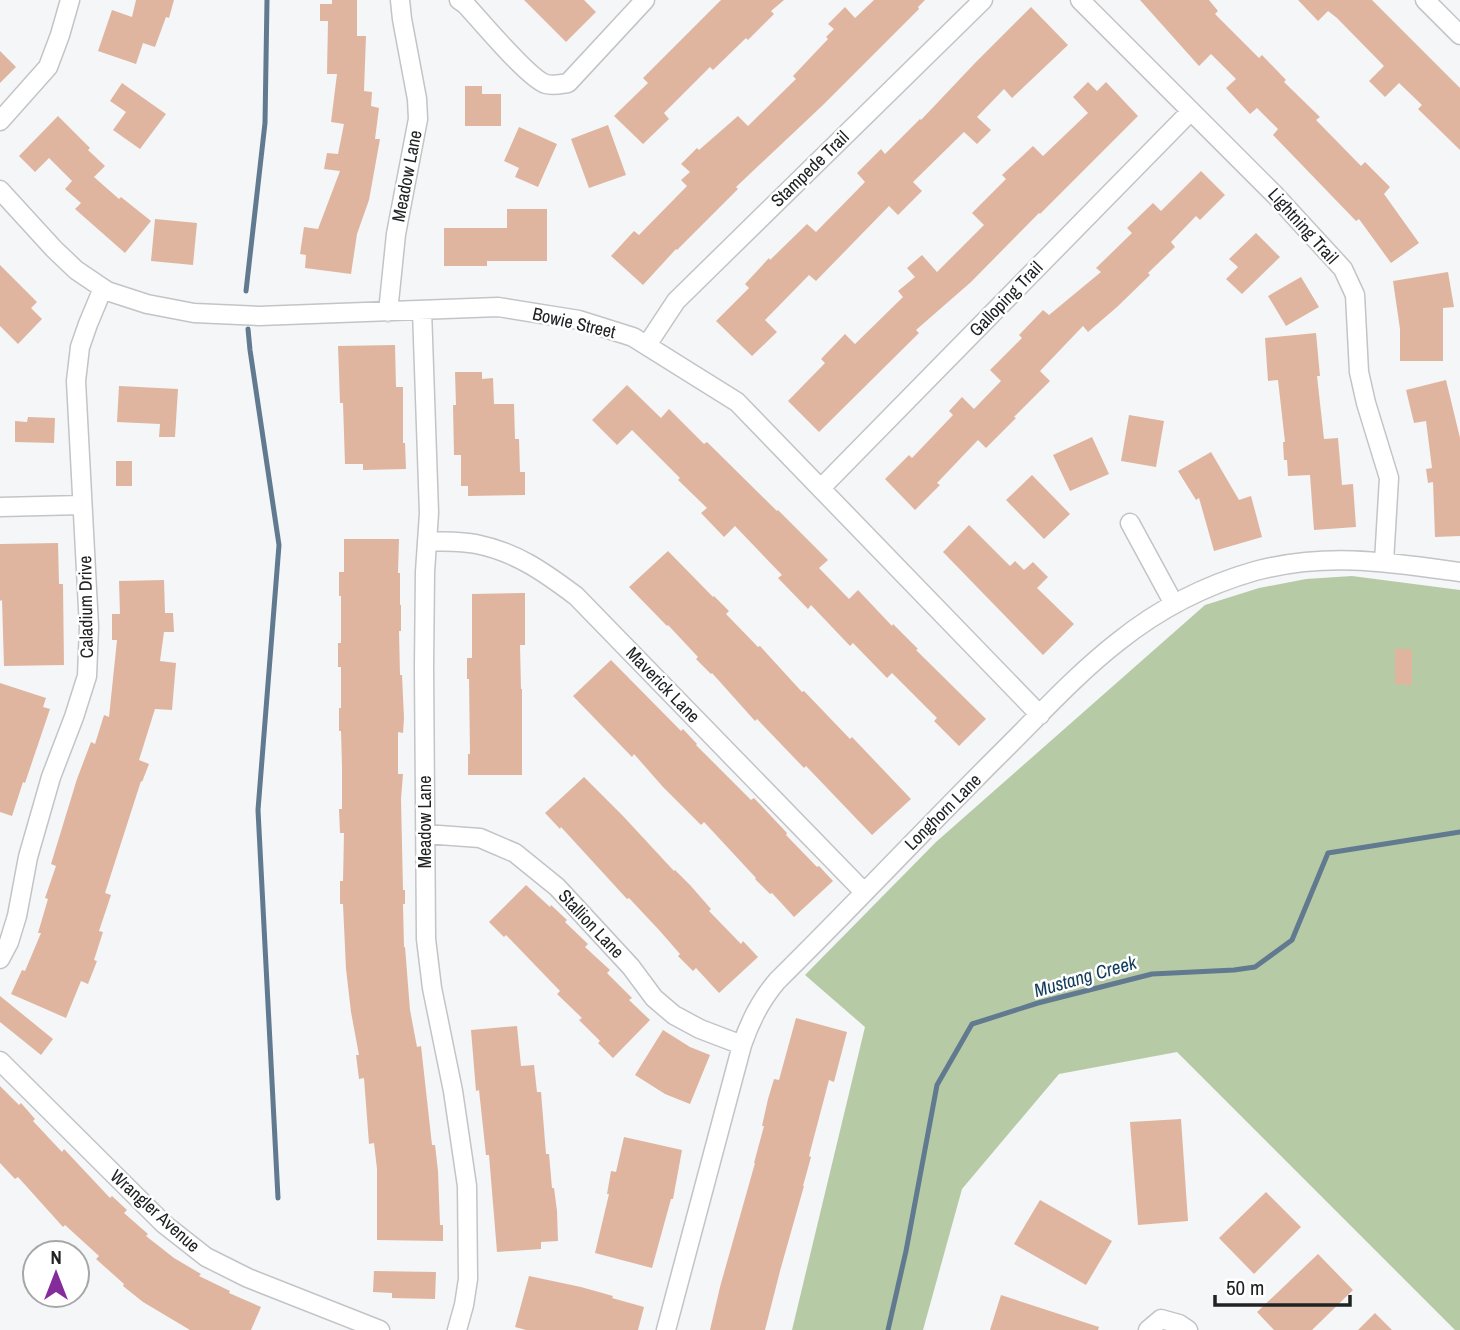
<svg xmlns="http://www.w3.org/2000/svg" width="1460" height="1330" font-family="'Archivo Narrow',sans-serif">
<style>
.green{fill:#b7caa6}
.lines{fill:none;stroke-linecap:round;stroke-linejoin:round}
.stream{stroke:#617a8f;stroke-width:5}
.building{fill:#e0b5a0}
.minor-casing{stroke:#c2c4c7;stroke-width:21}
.minor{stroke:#fff;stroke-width:18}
.labels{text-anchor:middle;stroke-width:5;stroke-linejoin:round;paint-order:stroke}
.street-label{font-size:18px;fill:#212223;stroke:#fff}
.water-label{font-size:19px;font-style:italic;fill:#103b59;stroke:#fff}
</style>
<rect width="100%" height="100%" fill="#f4f6f8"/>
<!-- green -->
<path class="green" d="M1352,576L1460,590V1330H1455L1177,1052L1059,1074L962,1189L923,1330H792L865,1027L805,975L936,842L1205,605L1259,588L1306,579Z"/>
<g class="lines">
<!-- stream -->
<path class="stream" d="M246,291L265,123L267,0
M248,329L250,350L279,545L258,810L278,1198
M888,1330L906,1251L937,1085L972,1024L1038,1003L1152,974L1234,970L1255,967L1292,940L1328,853L1460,832"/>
</g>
<!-- building -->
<path class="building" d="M136,0H174L169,18L166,17L155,47L143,43L136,64L98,51L112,10L132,17Z
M332,0H357V36H366L364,91L372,92L371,106L379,108L375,139H380L369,200L357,234L351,274L305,268L306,255L300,254L304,227L318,229L340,171L324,169L327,153L338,154L344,124L331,122L337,74H327L328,21H320V4H332Z
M524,0H584L596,12L566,42Z
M721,0H784L771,11L774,14L748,40L746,38L713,70L710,67L664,113L669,119L643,144L614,116L648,83L643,78Z
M874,0H925L918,7L919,9L823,105L736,187L738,189L677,250L676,249L643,285L611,256L634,231L639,235L687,186L681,180L690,172L681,164L697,148L699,150L738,116L748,126L796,79L793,76L828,39L826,37L834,29L828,24L845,7L855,18Z
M1140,0H1209L1218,11L1215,14L1259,58L1262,55L1286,80L1284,82L1320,117L1316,120L1361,166L1365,162L1390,187L1384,194L1419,243L1391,263L1359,219L1356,221L1273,135L1278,129L1257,108L1250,114L1226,88L1236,79L1211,54L1199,66Z
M1298,0H1372L1460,88V150L1418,109L1422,105L1399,83L1385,97L1369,81L1384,66L1337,18L1328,11L1318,21Z
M1031,7L1068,45L1012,98L1004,89L977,117L991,130L977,144L964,132L913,182L922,191L898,215L889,206L816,281L809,275L765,320L777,332L752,356L716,321L749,288L745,284L769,258L770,260L807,224L816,232L865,182L857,173L881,149L885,154L920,119L921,120L976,62Z
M0,51L16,67L0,83Z
M1088,82L1097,91L1106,82L1138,116L1040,214L1039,213L971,282L916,330L919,333L819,432L788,401L825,363L821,359L845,334L855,344L903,297L898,291L915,277L907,268L922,255L937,272L984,225L972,213L1006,179L1002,175L1033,146L1043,156L1088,113L1073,97Z
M122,83L166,114L140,149L113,130L126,112L110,101Z
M465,86H482V94H501V126H465Z
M58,116L90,148L88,150L105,166L94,177L119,199L121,197L151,221L125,253L75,209L81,203L65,189L72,181L49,158L35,172L19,156Z
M608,125L626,175L589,188L571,139Z
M519,127L557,144L538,187L515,177L519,168L504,161Z
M1201,171L1225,195L1200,220L1196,216L1171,242L1175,247L1148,273L1150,275L1117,307L1088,332L1083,326L1040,371L1050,381L1014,417L1016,418L986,448L978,440L937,483L940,485L915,510L885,479L909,455L912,458L953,415L949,411L962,397L974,409L1001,381L990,370L1022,338L1019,335L1043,310L1049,315L1101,272L1096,268L1132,233L1127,228L1153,203L1161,211Z
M507,209H547V261H487V266H444V228H507Z
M155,219L197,223L193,265L151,261Z
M1256,233L1280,257L1242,294L1226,279L1238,267L1229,259Z
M0,265L37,302L31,308L42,319L18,344L0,326Z
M1448,272L1454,307L1443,308V361H1400V329L1393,281Z
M1301,277L1319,307L1286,326L1268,296Z
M1316,333L1320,376H1317L1324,439L1338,438L1342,485L1353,484L1356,527L1314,530L1310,475L1288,476L1287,460H1284L1283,442H1285L1278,380L1268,381L1265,338Z
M395,345L396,387H403V443H405L406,469L363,470V464H345L343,403H340L338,346Z
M455,372H482V379L493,378L494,404H514L515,439H519L520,472H525V495L468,496V486H461V455H454L453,405H456Z
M1446,380L1460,438V536L1435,537L1433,482L1428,483L1426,469L1432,468L1426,421L1414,423L1406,390Z
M627,385L661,418L669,409L704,444L707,442L777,511L778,510L828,560L819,568L849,599L858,590L892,626L893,624L918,649L916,650L986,719L959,746L934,721L937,718L892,673L887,678L853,643L850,646L811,605L808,609L778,578L782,575L735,526L724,537L701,513L707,508L678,480L680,478L632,430L617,445L592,420Z
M119,386L178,389L175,437H159L160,424L117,422Z
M1129,415L1164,421L1156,467L1121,461Z
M28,417L55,418L54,443L15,442V421L27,422Z
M1092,437L1109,474L1070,491L1053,455Z
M1211,452L1239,500L1251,496L1262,537L1214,551L1199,498L1196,500L1178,471Z
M116,461H132V486H116Z
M1032,475L1070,514L1044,539L1006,500Z
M969,525L1010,566L1015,561L1024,570L1033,562L1048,577L1037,588L1074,624L1043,655L943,552Z
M344,539H399L398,573H400V605H401V631H399L400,675H402L404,718L403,733L398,732V774H403L401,799L403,890H405V904H403L404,947H405L410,1010L417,1047L421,1046L432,1145H435L438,1171L440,1225H443V1241L377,1240V1169L374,1143L369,1144L364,1078L359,1079L356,1055H359L351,1012L346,969L343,904H340V881H343L344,833H340L339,809H342V766L341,731H339V708H341V667H338V643H341V596H339V572H344Z
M58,543L59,584H63L64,665L4,666L2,600L0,601V544Z
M668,551L713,597L714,596L729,611L726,614L758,647L760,646L802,692L804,691L850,739L852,737L911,799L872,835L806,766L804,768L757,719L755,721L712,673L711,674L696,659L698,657L668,625L667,626L629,587Z
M164,580L165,613H173L174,632H164L160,661L176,663L172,710L155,709L139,760L149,764L142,782L141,781L105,893L111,895L99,931L103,932L94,960L97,961L88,984L81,981L66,1018L11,994L22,970L25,971L41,933H38L48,899L45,898L56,866L51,864L77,779L91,742L95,744L104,715L109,717L117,640H112V614H120L119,581Z
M525,593V645H520L521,689H522V775H468V754H470L469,679H467V658H472V594Z
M1395,649H1412V685L1395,684Z
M611,660L681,731L683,729L697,744L696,745L751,800L754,798L787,833L786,835L817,867L819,866L833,881L794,917L772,893L770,894L755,879L756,878L704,822L701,825L663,787L634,754L632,757L573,696Z
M0,683L46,698L43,707L50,709L25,783L23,782L12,816L0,812Z
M584,777L623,816L674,871L675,870L690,885L711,909L709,911L741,944L743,941L758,957L719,993L696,968L693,971L678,956L680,954L659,930L629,898L627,899L561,827L560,829L545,813Z
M526,885L550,907L551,905L567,920L565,922L588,944L585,947L610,970L607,973L632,998L629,1000L650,1020L613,1058L598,1043L600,1041L579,1020L582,1018L557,994L560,991L506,935L504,937L489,922Z
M0,996L53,1039L41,1055L0,1022Z
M796,1018L847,1032L834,1082L829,1080L809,1156L811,1157L803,1186H804L780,1271L765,1330H710L720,1287L755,1163H754L764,1126H762L768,1099L774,1079L779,1080Z
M517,1026L521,1066L534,1065L537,1092H541L546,1154H549L552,1188H554L557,1211L558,1241L541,1242V1249L497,1252L489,1155H486L479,1090L476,1091L471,1030Z
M663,1030L690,1047L710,1055L690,1104L665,1094L635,1075Z
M0,1086L19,1105L21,1103L35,1119L33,1121L62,1152L64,1149L110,1198L112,1196L127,1210L124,1213L148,1234L146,1236L174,1258L201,1274L199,1276L230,1291L229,1293L261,1307L251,1330H190L143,1302L123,1286L124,1284L96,1259L99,1256L65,1225L63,1227L18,1177L15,1179L0,1163Z
M1181,1119L1188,1221L1138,1225L1130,1122Z
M624,1137L682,1150L673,1199H671L652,1268L595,1253L609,1194H607L611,1171L616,1172Z
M1266,1192L1301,1227L1254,1274L1219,1238Z
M1040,1200L1112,1241L1086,1285L1014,1244Z
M1318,1254L1353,1290L1312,1330H1274L1257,1312Z
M374,1271L436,1272L435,1299L392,1298V1293L373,1292Z
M529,1276L581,1287L613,1296L612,1298L644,1307L638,1330H526L515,1327Z
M1001,1295L1099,1327L1098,1330H990Z
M1375,1313L1392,1330H1358Z"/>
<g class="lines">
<!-- minor casing -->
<g class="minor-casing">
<path id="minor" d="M459,0L466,5C481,21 529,79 546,84C553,86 561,84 568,83L645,0
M1080,0L1275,195L1343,269L1355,295L1359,372L1366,403L1389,478L1384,562
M1425,0L1460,35
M0,121L48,67L60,35L70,0
M0,190L54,249L76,270L107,291L147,304L194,313L259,316L498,307L579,320L633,337L737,402L1040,715
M422,310L429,513L425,572L424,666L426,939L432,988L453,1091L467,1186L468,1279L464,1305L457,1330
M388,312L396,234L418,119L417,99L402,19L400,0
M647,345L676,301L983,0
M821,488L1191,111
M0,507L82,505
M1130,523L1174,604
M427,541C443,542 460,541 476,544C516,552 544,572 576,596L864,892
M425,834L480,838L515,853L557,887L631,967L654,998L674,1015L700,1029L742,1045
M0,959L9,942L17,916L28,857L51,777L74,717L87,676L89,627L76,381L80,347L88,324L103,288
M0,1061L164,1224L206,1257L248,1278L380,1330
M666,1330L742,1045C750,1021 760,1001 777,981C851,908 922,832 996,758C1036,719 1074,676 1119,641C1159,609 1206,585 1255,571C1327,552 1388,562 1460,572
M1148,1330L1161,1319L1179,1324L1188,1330"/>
</g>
<!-- minor -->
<use href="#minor" class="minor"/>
</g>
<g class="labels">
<!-- street labels -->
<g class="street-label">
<text transform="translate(810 169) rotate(-44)" y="6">Stampede Trail</text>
<text transform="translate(407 176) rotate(-79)" y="6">Meadow Lane</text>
<text transform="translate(1303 226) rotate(48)" y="6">Lightning Trail</text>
<text transform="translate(1006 299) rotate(-46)" y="6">Galloping Trail</text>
<text transform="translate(574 323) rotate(13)" y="6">Bowie Street</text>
<text transform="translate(86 607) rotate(-91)" y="6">Caladium Drive</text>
<text transform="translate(663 685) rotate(46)" y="6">Maverick Lane</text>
<text transform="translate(943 812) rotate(-45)" y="6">Longhorn Lane</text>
<text transform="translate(425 822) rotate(-90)" y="6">Meadow Lane</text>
<text transform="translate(591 924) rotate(47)" y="6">Stallion Lane</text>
<text transform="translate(155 1211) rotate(42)" y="6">Wrangler Avenue</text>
</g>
<!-- water labels -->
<g class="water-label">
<text transform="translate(1085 976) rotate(-16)" y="7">Mustang Creek</text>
</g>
</g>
<!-- north arrow -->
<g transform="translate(56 1274)"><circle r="33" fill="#ffffff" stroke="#a6a7a7" stroke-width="2"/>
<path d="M0-5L12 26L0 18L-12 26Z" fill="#842c99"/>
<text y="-10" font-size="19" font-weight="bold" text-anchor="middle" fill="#212223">N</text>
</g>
<!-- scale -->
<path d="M1215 1295v10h135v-10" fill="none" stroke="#212223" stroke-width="3.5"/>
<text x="1226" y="1295" font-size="21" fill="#212223" stroke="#ffffff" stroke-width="5" paint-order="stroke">50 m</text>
</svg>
